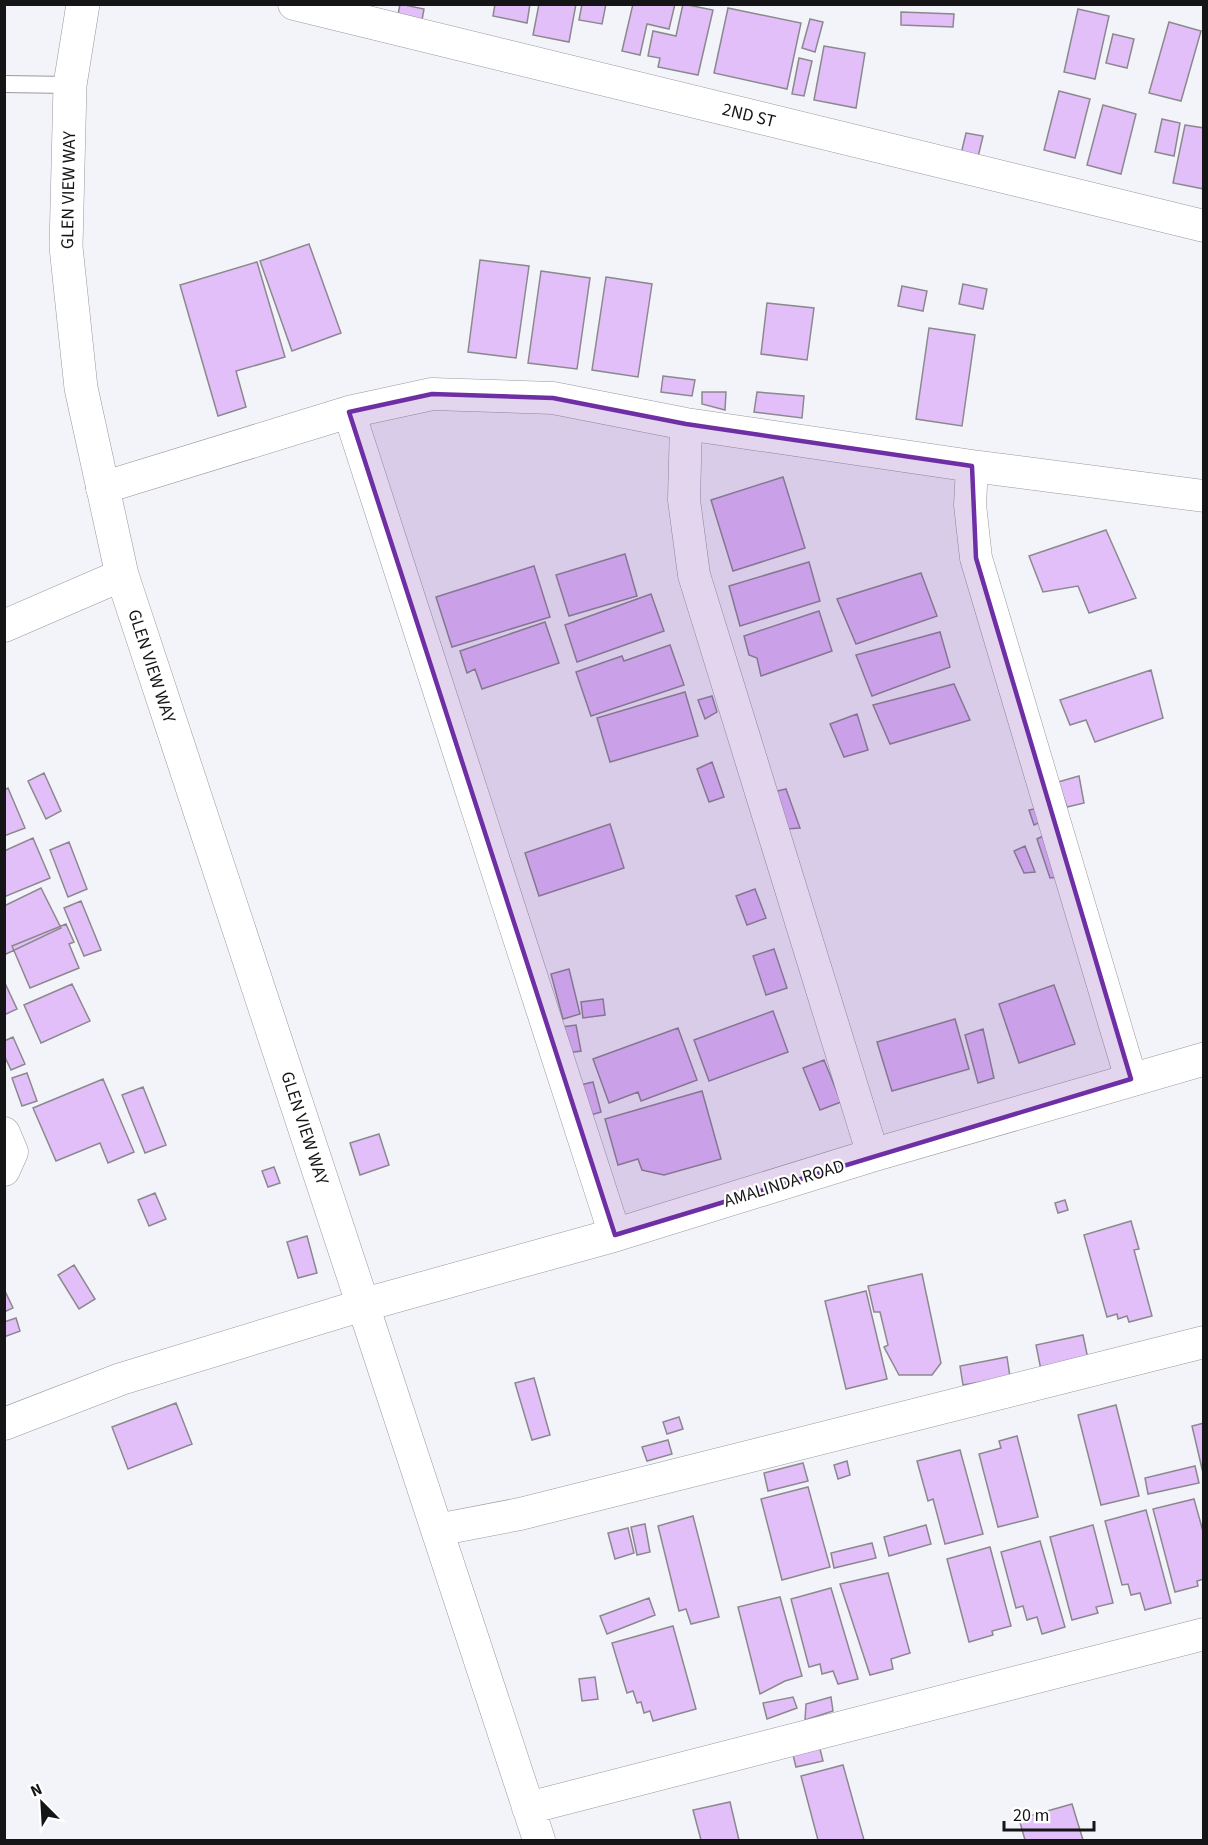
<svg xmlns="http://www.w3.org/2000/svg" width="1208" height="1845" font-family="'Source Sans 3',sans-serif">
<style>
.building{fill:#e2bff9;stroke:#8c898e;stroke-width:1.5}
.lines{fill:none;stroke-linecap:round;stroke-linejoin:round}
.lane-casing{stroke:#98999e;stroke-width:18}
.street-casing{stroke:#98999e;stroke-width:33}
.secondary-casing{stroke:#98999e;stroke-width:34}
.lane{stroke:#fff;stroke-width:16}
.street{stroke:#fff;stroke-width:32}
.secondary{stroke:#fff;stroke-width:33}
.marked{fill:#6f2fa4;fill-opacity:0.2;stroke:#6f2fa4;stroke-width:4.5;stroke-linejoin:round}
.labels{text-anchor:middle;stroke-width:4.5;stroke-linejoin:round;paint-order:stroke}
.street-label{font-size:18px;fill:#151517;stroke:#fff}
</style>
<rect width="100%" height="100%" fill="#f3f4fa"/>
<!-- building -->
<path class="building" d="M400,4L424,9L422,20L398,15Z
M495,4H530L527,23L493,16Z
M539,4H576L569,42L533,35Z
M582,4H606L602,24L579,20Z
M633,4H675L669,29L647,24L640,55L622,51Z
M683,4L713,10L698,75L658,67L660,58L648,56L653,31L676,36Z
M728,8L801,23L787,89L714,73Z
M1078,9L1109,16L1095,79L1064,72Z
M901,12L954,14L953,27L901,25Z
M810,19L823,22L815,52L802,48Z
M1169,22L1201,31L1181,101L1149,93Z
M1113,34L1134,39L1127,68L1106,63Z
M824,46L865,53L856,108L814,100Z
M799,58L812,61L804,96L792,94Z
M1059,91L1090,99L1075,158L1044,150Z
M1103,105L1136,114L1121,174L1087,165Z
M1162,119L1180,123L1174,156L1155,152Z
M1185,125L1204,128V189L1173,183Z
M966,133L983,136L978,157L961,154Z
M309,244L341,333L292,351L260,261Z
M480,260L529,266L516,358L468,352Z
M257,262L285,357L236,371L246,407L218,416L180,285Z
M541,271L590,278L577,369L528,363Z
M606,277L652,284L638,377L592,370Z
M963,284L987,289L983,309L959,304Z
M902,286L927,291L923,311L898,306Z
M767,303L814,308L807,360L761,354Z
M929,328L975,335L962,426L916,419Z
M663,376L695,380L692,396L661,392Z
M702,392H726L725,410L702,404Z
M757,392L804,396L802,418L754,412Z
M783,477L805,548L733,571L711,500Z
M1106,530L1136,598L1089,613L1078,586L1043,592L1029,556Z
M625,554L637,596L569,616L556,575Z
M809,562L820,601L740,626L729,586Z
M534,566L550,617L452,647L436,597Z
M921,573L937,616L856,644L837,599Z
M651,594L664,631L577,662L565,625Z
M819,611L832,651L761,676L757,658L749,655L744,636Z
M545,622L559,663L482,689L475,669L467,673L460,651Z
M940,632L950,667L872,696L856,655Z
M670,645L684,685L591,716L576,672L622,656L624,661Z
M1151,670L1163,718L1095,742L1086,720L1070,725L1060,700Z
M954,684L970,720L890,744L873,705Z
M685,692L698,736L610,762L597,718Z
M712,696L717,712L705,719L698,700Z
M857,714L868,750L844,757L830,724Z
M712,762L724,797L709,802L697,769Z
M44,773L61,811L46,819L28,781Z
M1079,776L1084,803L1067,807L1058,782Z
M8,788L25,828L4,836V790Z
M786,789L800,828L786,829L773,792Z
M1038,808L1043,821L1034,825L1029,810Z
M610,824L624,868L539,896L525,853Z
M1047,834L1059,877L1050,878L1037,839Z
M33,838L50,878L4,897V851Z
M69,842L87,889L68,897L50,850Z
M1025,846L1035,872L1024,873L1014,851Z
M41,888L61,928L4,955V906Z
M755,889L766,918L747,925L736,896Z
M81,901L101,950L84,956L64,908Z
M66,924L74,942L69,944L79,968L30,988L12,946Z
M774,949L787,988L766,995L753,956Z
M569,969L580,1014L563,1019L551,974Z
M4,981L17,1009L4,1015Z
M72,984L90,1021L41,1043L24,1005Z
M1054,985L1075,1044L1019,1063L999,1004Z
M603,999L605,1015L583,1018L581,1002Z
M773,1011L788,1052L709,1081L694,1040Z
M955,1019L969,1069L892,1091L877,1042Z
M576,1025L581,1051L567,1053L562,1027Z
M678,1028L697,1080L641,1101L638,1092L609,1103L593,1059Z
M983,1029L994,1078L978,1083L965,1035Z
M13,1037L25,1064L11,1070L4,1055V1041Z
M824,1060L841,1102L820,1110L803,1068Z
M27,1073L37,1101L22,1106L12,1078Z
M103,1079L134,1152L108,1163L100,1143L56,1161L33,1108Z
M593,1082L601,1112L584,1117L576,1086Z
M143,1087L166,1145L145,1153L122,1095Z
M702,1091L721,1159L664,1175L642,1170L638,1159L618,1165L605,1119Z
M379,1134L389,1165L360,1175L350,1143Z
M274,1167L280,1183L268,1187L262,1171Z
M155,1193L166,1219L149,1226L138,1200Z
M1065,1200L1068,1210L1058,1213L1055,1203Z
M1131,1221L1139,1249L1134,1250L1152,1316L1129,1322L1127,1316L1118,1319L1117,1314L1107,1317L1084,1235Z
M307,1236L317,1273L298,1278L287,1242Z
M74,1265L95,1299L79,1309L58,1275Z
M922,1274L941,1363L932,1375H899L884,1347L888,1345L880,1312H874L868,1286Z
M4,1289L13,1308L4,1312Z
M866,1291L887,1379L846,1389L825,1301Z
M16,1318L20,1331L4,1337V1322Z
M1083,1335L1088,1359L1041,1370L1036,1345Z
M1007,1357L1010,1377L963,1385L960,1366Z
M534,1378L550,1435L532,1440L515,1383Z
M176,1403L192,1444L128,1469L112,1427Z
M1116,1405L1139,1496L1101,1505L1078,1415Z
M679,1417L683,1429L667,1434L663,1422Z
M1204,1423V1472L1203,1473L1192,1426Z
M1017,1436L1038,1517L998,1527L979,1454L1001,1448L999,1441Z
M668,1440L672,1454L647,1461L642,1447Z
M960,1450L983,1534L945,1544L933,1499L928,1501L917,1461Z
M847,1461L850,1475L838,1479L834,1465Z
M803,1463L808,1481L768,1491L764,1473Z
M1195,1466L1199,1483L1148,1494L1145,1478Z
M808,1487L830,1567L782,1580L761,1499Z
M1194,1499L1204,1535V1579L1197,1581L1198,1586L1175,1592L1153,1509Z
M1146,1510L1171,1603L1145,1610L1140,1593L1131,1595L1128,1584L1122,1585L1105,1521Z
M693,1516L719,1617L691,1624L686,1609L679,1611L658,1526Z
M645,1524L650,1552L637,1555L631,1527Z
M926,1525L931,1544L889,1556L884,1537Z
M1093,1525L1113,1603L1096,1607L1098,1613L1072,1620L1050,1537Z
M628,1528L634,1553L615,1559L608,1533Z
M1040,1541L1065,1627L1042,1634L1037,1617L1027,1620L1023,1606L1016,1608L1001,1552Z
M872,1543L876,1558L834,1568L831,1553Z
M990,1547L1011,1626L992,1631L993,1635L969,1642L947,1559Z
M888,1573L910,1653L891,1659L893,1669L870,1675L840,1584Z
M831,1588L858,1679L838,1684L833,1671L822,1674L820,1664L809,1667L791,1599Z
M780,1597L802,1676L785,1681L760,1694L738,1607Z
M649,1598L655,1615L607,1634L600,1616Z
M673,1626L696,1709L653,1721L650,1711L644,1713L641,1702L637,1703L633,1691L627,1693L612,1643Z
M595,1677L598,1699L582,1701L579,1679Z
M793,1697L797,1708L767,1719L763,1703Z
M831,1697L833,1711L805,1720L806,1704Z
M819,1745L823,1761L796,1767L792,1751Z
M843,1765L864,1840H818L801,1776Z
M730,1802L739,1840H701L693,1810Z
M1072,1804L1083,1840H1025L1019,1819Z"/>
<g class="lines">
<!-- lane casing -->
<g class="lane-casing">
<path id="lane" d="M4,84L70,85"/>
</g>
<!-- street casing -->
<g class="street-casing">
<path id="street" d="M294,4L1204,226
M349,412C436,687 528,960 615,1235
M686,424L684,500L694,575L873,1155
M972,466L970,505L976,558L1131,1079
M102,488L349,412L432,394L553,398L686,424L972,466L1204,496
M4,626L122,575
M4,1133L12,1152L4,1170
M4,1424L121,1379L363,1305L539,1840
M437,1530L520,1514L1204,1342
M528,1808L1204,1634"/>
</g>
<!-- secondary casing -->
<g class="secondary-casing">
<path id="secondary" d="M83,4L70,85L66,247L81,388L122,575L363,1305L615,1235L873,1155L1204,1059"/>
</g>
<!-- lane -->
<use href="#lane" class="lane"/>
<!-- street -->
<use href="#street" class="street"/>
<!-- secondary -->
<use href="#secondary" class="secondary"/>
</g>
<!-- marked area -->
<path class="marked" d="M432,394L553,398L686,424L972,466L976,558L1131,1079L615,1235L349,412Z"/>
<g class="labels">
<!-- street labels -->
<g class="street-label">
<text transform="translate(749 115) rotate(14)" y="6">2ND ST</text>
<text transform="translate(68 190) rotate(-89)" y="6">GLEN VIEW WAY</text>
<text transform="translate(152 666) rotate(72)" y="6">GLEN VIEW WAY</text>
<text transform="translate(305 1128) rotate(72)" y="6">GLEN VIEW WAY</text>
<text transform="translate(784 1183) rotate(-17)" y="6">AMALINDA ROAD</text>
</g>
</g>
<!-- border -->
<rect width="1208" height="1845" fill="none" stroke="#151517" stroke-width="12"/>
<!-- north arrow -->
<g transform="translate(42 1803) rotate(336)" stroke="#ffffff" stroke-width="4.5" paint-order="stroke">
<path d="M0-4.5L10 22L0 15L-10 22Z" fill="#151517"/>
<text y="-9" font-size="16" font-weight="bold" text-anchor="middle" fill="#151517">N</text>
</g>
<!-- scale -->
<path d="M1004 1821v9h90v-9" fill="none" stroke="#151517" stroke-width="3"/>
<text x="1013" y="1821" font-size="18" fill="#151517" stroke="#ffffff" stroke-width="4.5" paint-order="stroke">20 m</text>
</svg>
